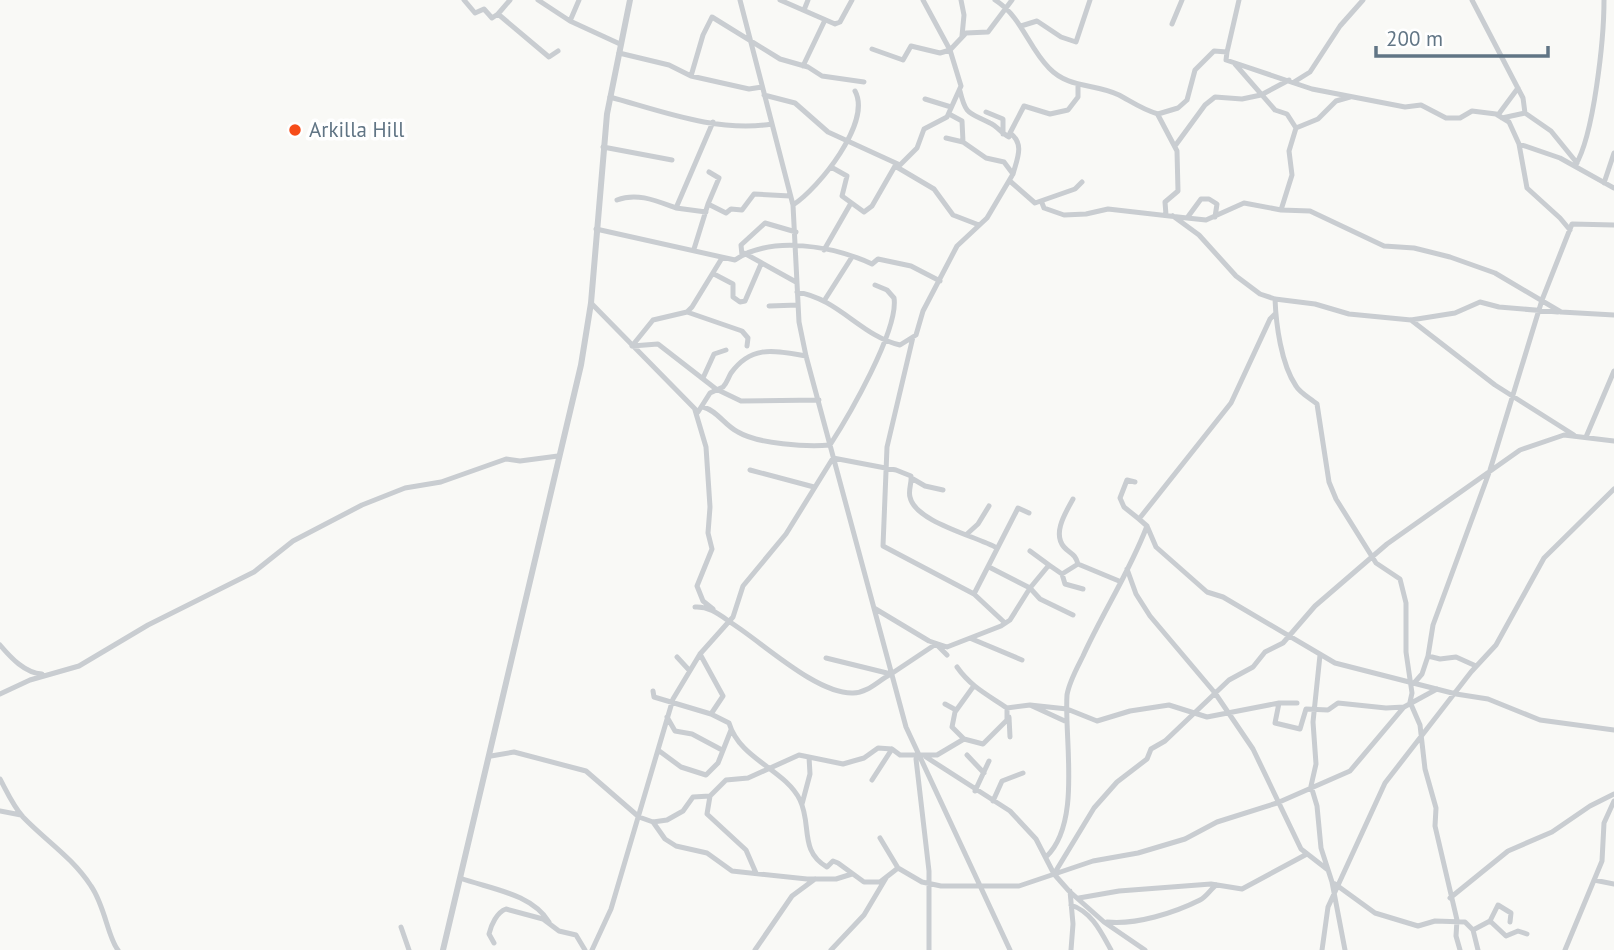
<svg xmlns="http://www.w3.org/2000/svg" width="1614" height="950" font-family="'PT Sans',sans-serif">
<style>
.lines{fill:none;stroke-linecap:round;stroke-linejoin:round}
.minor{stroke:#c9cdd1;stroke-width:5}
.tertiary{stroke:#c9cdd1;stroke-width:6}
.poi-dot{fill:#f64c19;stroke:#fff;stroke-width:2.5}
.labels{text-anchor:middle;stroke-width:7;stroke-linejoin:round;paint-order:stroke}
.poi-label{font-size:21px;fill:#617585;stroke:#fff;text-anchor:start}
</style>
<rect width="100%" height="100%" fill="#f9f9f6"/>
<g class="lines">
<!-- minor -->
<path class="minor" d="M464,0L475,13L484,9L492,18L498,14
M510,0L498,14L549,57L558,51
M538,0L570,21L620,44
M740,0L793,205L799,322L806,356L906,727L1010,950
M780,0L835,24L840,22L852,0
M961,0L964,15L962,36
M995,0C1022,17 1028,47 1049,68C1069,89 1095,83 1119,95C1132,102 1143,110 1158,114L1178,108L1187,100L1195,70L1214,51L1227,52L1226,60L1312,89L1405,107L1421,105L1446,118H1460L1472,111L1496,114L1509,122L1519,144L1527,188L1560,218L1570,230
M1472,0L1523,98L1525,113L1551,131L1577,163
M804,10L808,0
M570,21L579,0
M1172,24L1182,0
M1021,26L1037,21L1061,37L1076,42L1090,0
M872,49L903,60L911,46L940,53L950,50L966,33L988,32L1012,0
M1227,52L1239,0
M619,53L669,65L691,76L703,35L712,17L780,59L808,67L822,76L864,82
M1235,64L1275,110L1287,114L1296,128
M803,66L825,20
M691,76L749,89L762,87
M1294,82L1310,72L1340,26L1363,0
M960,91C966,116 969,112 990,123C997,126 1001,133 1009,137L1010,133
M764,95L795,103L828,132L900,165L917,148L924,129L947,117L961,86L950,50L923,0
M610,97C661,111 718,133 772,124
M925,99L951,107
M986,112L1003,119V134
M1158,115L1177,151L1178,191L1165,202L1166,215
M1498,115L1518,88
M1502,118L1525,113
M1010,133L1024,106L1050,114L1068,110L1078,97V86
M1010,133C1025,144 1017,159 1013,174
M946,138L963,142
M1519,144L1560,158L1614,188
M1175,146L1205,105L1215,97L1242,99L1261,95L1289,80
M603,147L672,160
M1575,166C1594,136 1604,38 1604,0
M831,167L847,176L842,196L864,212L872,206L895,166L934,189L953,215L979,225
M1011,182L1035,203L1075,189L1082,182
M1604,183L1614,153
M617,200C637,192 657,201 676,208
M1042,203L1044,208L1064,215L1086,214L1108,209L1187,218L1201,199H1209L1217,204L1215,217
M708,204L719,178L709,172
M793,205C819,188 872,122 855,91
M1281,210L1292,175L1289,151L1296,128L1318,119L1336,101L1350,97
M706,212L676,208L713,122
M1173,216L1199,235L1236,276L1260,294L1275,299L1315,304L1349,314L1411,320L1455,313L1480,302L1499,307L1558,312
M1187,218L1206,220L1244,203L1281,210L1310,211L1384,246L1414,248L1450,257L1495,273L1561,312L1614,315
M596,229L735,260C771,235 834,246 872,264L878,259L911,266L940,281
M694,249L708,204L726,213L731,209L742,210L754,194L790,196
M824,250L851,203
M744,253L796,282
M742,255L741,245L765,223L796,232
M722,258L692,307L687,312L653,320L632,346L658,344L716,389L741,401L819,400
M714,274L733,284V297L740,302L745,301L761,264
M797,292C839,299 861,336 900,345L916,335L923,311L957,246L987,218L1013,174L1004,162L986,158L963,142L962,121L949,114
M1275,299C1276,324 1281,364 1296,386C1300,393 1310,398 1317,404L1329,482L1336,499L1376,563L1400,579L1406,603V652L1412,693L1410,702L1420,725L1425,769L1436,808L1435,826L1457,920L1456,936L1460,950
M824,301L852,257
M591,303L698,412L710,393L723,387C727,383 728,378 731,373C752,344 776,351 806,356
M769,306L798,305
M687,312L742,331L748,338L747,346
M1411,320L1495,385L1574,435
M913,337L887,447L883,546L974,594L1005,623
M703,378L714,354L726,350
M703,407C718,411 724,425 738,432C758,444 807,447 830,445C848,417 899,330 894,298L887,290L875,285
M695,410L706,447L710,507L708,533L712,549L697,586L703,601L713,609
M1586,437L1614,371
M750,470L814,487
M913,479L925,486L943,490
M1135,482L1127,480L1120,498L1124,507L1139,519
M1073,499C1066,512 1052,533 1064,547C1070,554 1075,553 1078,564
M1147,526L1156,547L1207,592L1223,597L1335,663L1456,694L1488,699L1540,720L1614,730
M967,534L978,524L989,506
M1030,551L1049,565
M989,567L1030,588L1049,565L1062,574L1078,564L1119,581
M1127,569L1136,594L1150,616L1215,693L1253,749L1301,849L1328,870
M1062,574L1065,584L1083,589
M974,594L1018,508L1029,513
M695,607C710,606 721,616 733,624C764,644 817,694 853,693C868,693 879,680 891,674L826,658
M874,608L929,641L947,647L1001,626L1010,620L1030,588L1040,599L1073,615
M972,639L1022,660
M0,645C11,658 25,673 42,674
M700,654L733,617L743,586L786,534L833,458L896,470L911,476C912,483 908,490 910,497C915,522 976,536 997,548
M1320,655L1313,722L1316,764L1311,786L1317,806L1321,848L1332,882L1345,950
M1428,656L1433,625L1490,470L1542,300L1572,224L1614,225
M677,657L689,670
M957,667C971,687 988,695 1007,708V720L983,744L964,739L952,727L955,712L973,687
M891,674L936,644L947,655
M1415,682L1422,674L1428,656L1440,659L1456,657L1476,666
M653,691L654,697L711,714
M0,694L30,680L79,666L148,625L254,572L293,541L362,505L405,488L441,482L506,459L520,461L558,456
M1297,703H1279L1275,723L1300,729L1306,709L1328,710L1338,703L1386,708L1404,707
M945,704L956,710
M1030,705L1067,709L1097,721L1130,711L1169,705L1207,717L1279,703
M1007,708L1030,705L1067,722
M667,717L675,731L692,734L722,750
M1009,717L1010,737
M658,750L681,767L706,775L718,763L731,730
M967,755L984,773
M491,756L514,752L586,771L639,817L653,822L667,820L683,811L693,797L710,796L726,780L748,778L799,755L843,764L864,758L878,748L892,749L900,755H937L964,739
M926,757L1010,811L1036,839L1054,874L1069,891L1104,922L1145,950
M916,759L929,871V950
M0,779C7,792 13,806 23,817C46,841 72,857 91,886C105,906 108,938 118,950
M872,780L892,749
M975,791L989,761
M710,796L707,814L746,850L756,873
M993,801L1002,781L1023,773
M802,804L810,774L809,757
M0,811L21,815
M653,822L665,839L676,846L707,853L732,871L807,879H836L852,874
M880,838L898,868
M1046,857C1082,823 1064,740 1067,695C1069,682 1077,668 1083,656C1103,612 1130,571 1147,526L1139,519L1231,403L1270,319L1275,314
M1054,874L1094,808L1117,782L1147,759L1151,749L1165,741L1229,680L1253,667L1265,652L1283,643L1315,606L1387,544L1520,450L1564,435L1614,441
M460,878C490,889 531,893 549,922
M1594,880L1614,884
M1335,884L1375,913L1418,926L1435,921L1465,922L1473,930L1478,950
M1070,891L1073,924L1071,950
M1079,898L1119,891L1211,884L1242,889L1307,854
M1450,898L1508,851L1552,832L1590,806L1614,794
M1071,905C1092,912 1101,932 1111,950
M1490,921L1506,936L1518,931L1527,934
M1107,922C1136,925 1174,913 1200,900C1206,897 1211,889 1216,885
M401,927L409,950
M1473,930L1490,921L1498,905L1511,913L1510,922
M494,943L489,934C491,925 497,912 506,909L543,919L559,931L576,935L585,950
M592,950L611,909L673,699L700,654L723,696L711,714L729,723C740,760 785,769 800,800C812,825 799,851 827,867L833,861L838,863L864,882H880L898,868L922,882L941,886H1019L1093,861L1138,853L1185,839L1217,822L1277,803L1350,771L1404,707L1437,689
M755,950L792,896L815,879
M831,950L864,915L886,878
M1322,950L1328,907L1385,783L1471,672L1496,645L1544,558L1614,489
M1565,950L1602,861L1604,823L1614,801"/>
<!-- tertiary -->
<path class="tertiary" d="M443,950L581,365L591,303L607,114L630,0"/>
</g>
<!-- markers -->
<circle class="poi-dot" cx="295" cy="130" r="7"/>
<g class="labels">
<!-- poi labels -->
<g class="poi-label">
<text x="309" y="137">Arkilla Hill</text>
</g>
</g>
<!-- scale -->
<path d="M1376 46v10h172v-10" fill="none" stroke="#617585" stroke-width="3.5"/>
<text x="1386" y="46" font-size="21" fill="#617585" stroke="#ffffff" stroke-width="5" paint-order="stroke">200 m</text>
</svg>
